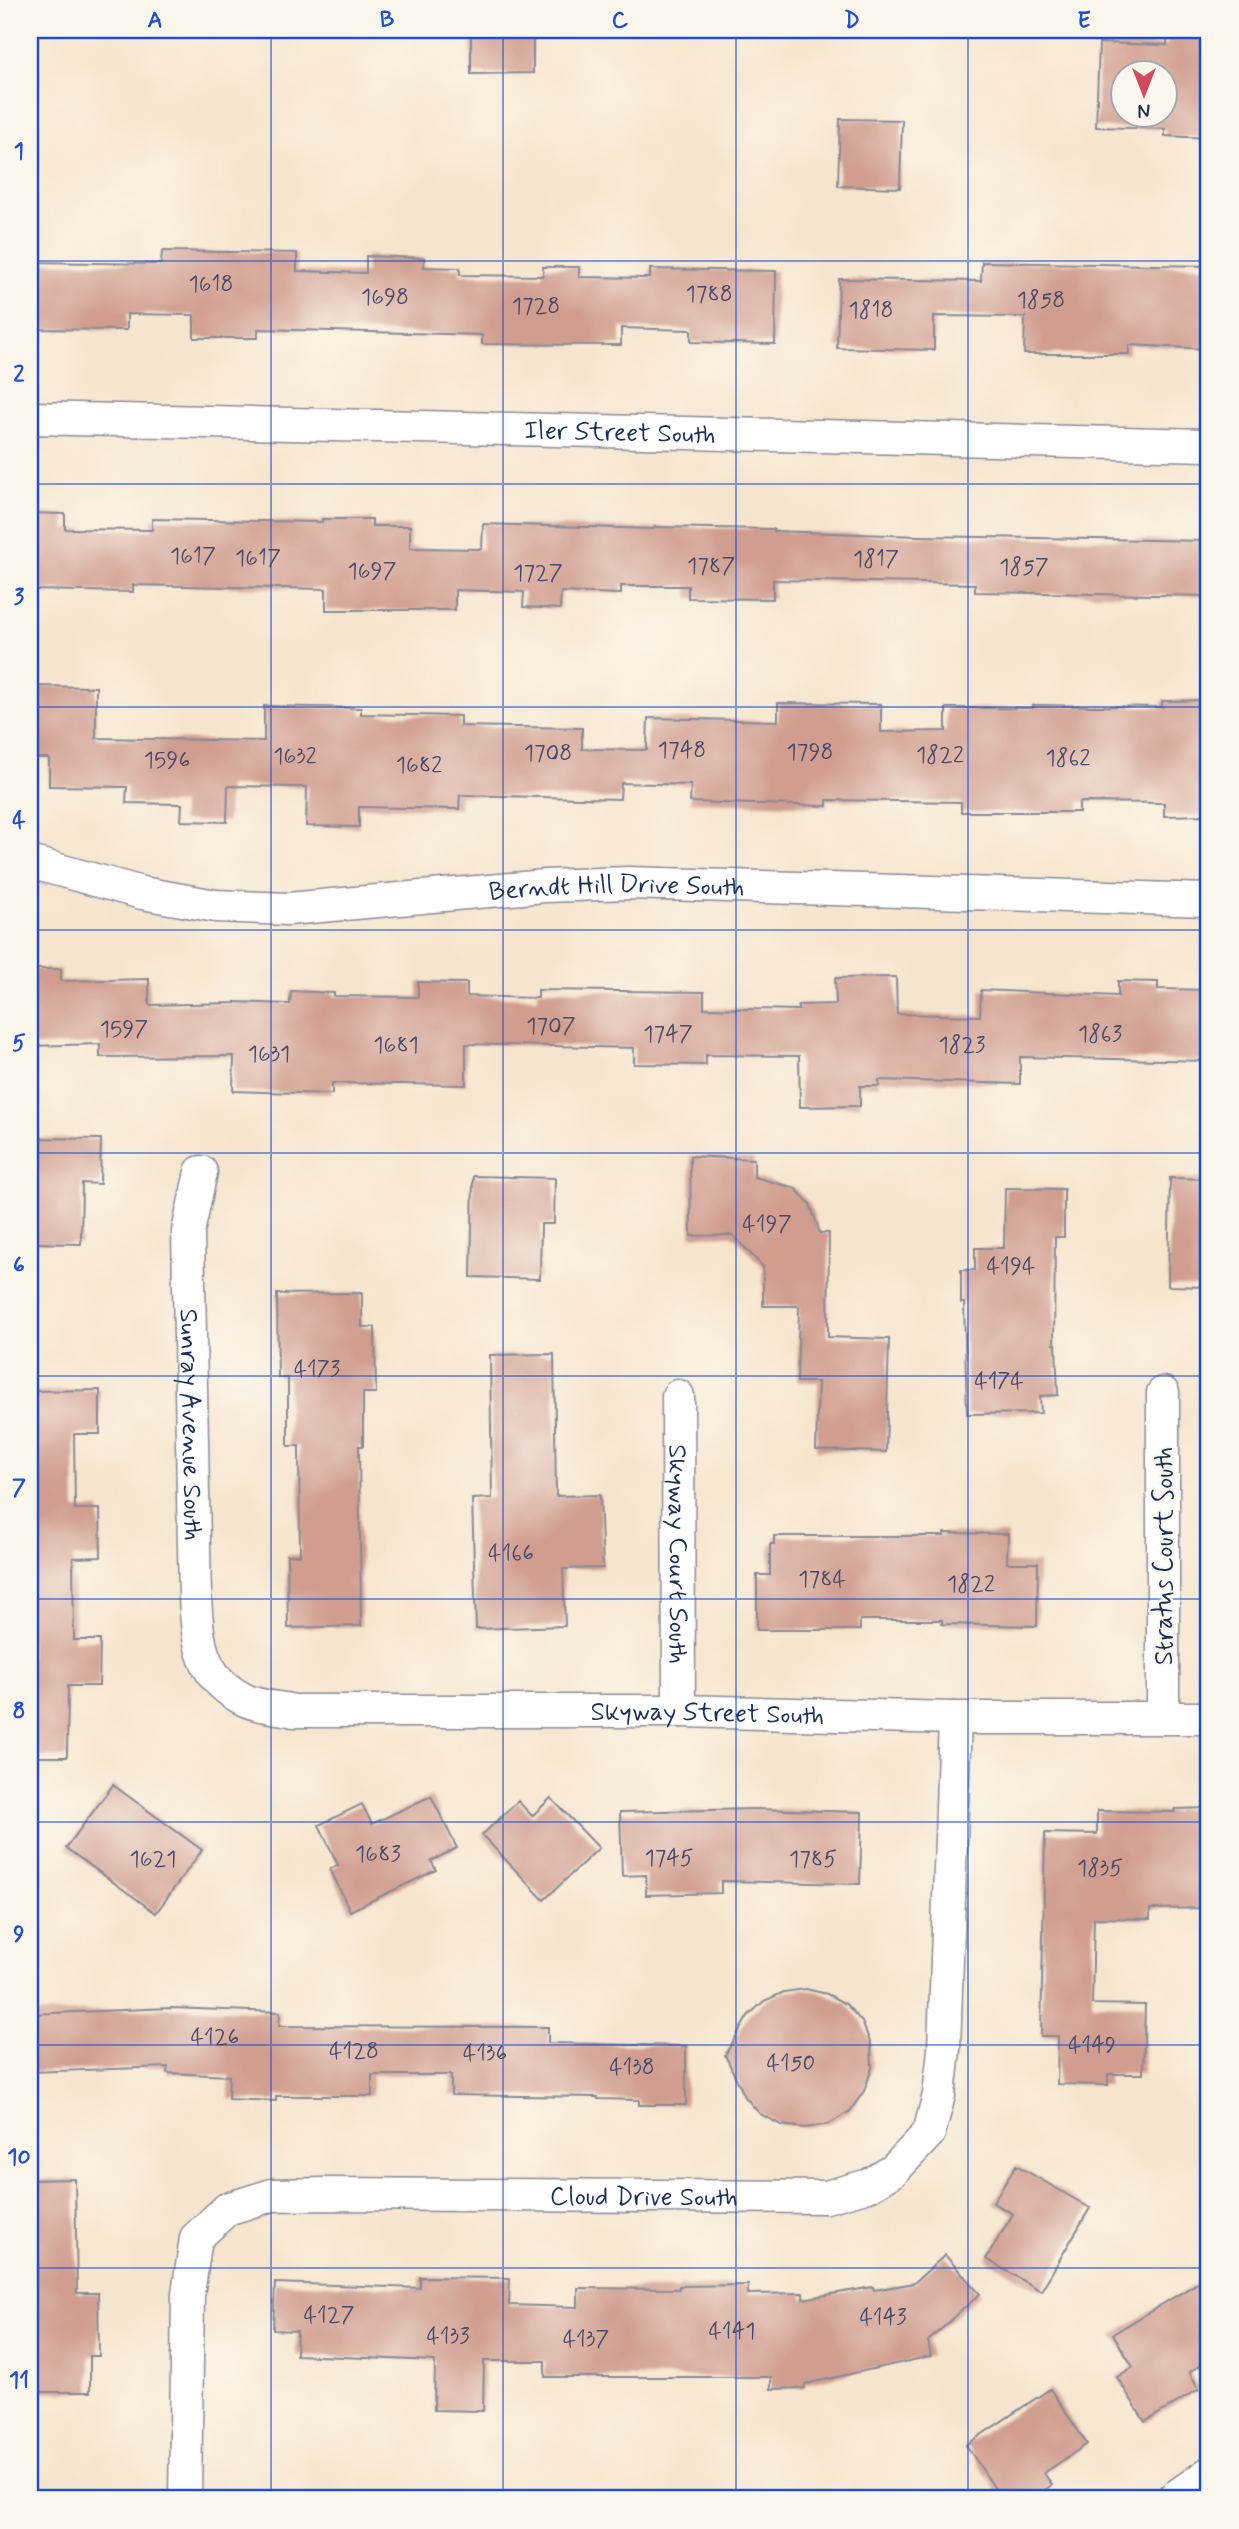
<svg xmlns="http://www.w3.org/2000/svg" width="1239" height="2529" font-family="Mynerve,sans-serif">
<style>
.building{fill:#d09d8f;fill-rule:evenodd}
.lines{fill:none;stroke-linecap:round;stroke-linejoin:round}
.minor-casing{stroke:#888a96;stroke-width:35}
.minor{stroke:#fff;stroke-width:32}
.grid{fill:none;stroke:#1d4ed8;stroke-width:2;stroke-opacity:0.55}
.labels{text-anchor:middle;stroke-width:5;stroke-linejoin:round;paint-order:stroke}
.number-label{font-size:23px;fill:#484a6a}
.street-label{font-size:26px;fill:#1b2f5e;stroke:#fbf7ec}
.neatline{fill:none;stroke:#1d4ed8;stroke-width:2.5}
.grid-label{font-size:23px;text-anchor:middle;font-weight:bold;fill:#1d4ed8}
</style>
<rect width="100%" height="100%" fill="#fbf7ec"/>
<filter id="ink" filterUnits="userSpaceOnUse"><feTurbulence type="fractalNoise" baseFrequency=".0143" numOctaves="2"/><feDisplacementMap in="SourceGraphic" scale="14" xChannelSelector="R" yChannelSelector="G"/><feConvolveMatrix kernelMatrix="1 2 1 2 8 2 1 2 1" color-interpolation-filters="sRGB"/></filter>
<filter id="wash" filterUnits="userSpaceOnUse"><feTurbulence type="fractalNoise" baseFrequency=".00686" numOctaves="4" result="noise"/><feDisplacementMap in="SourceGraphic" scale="28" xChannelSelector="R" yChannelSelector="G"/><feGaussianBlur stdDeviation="1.57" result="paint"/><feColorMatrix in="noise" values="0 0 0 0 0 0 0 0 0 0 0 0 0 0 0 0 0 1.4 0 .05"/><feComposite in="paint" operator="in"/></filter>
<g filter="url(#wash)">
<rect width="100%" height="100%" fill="#f6e5ce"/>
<g id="blocks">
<!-- building -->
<path class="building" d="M471,30H533V73L471,74Z
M1168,31L1209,32V138L1165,136V129L1096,127L1099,43L1167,45ZM1124,74H1166V116H1124Z
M840,119L902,120L900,188L838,186Z
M162,251L297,253V271L366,273V256L424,258V267L460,268V275L543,276V267H579V277L650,278V269L776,271L775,344L691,342V330L621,328V345L482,344V335L258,329V338H194V315L127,314V330L30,329V262L161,264Z
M982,262L1209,266V349L1129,345V354H1024L1025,317L934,316V350L837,348L839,279L981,281Z
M30,513L65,514V529L152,530V519L322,522V519H372V526H410V548L482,549L483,524L654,529L655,527L774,529V531L918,536L1209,541V596L975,592V584L773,580V599L688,598V586H621V594L561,592L560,609L523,607L524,592L455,590V610H326V589L133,585V592L30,590Z
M30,686L96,687V738L264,741V706L361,708V714L460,716V726L582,728V749L647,750L648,718L778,721V703L881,704V732L946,731V708H1033V705L1162,707V701L1209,700V815L1164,816V803L1079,802V812H961V802L827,800V806L690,802L691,785L621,783L620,799L460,795L459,809L359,807V827L306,826L307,787L228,786L227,822L181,821L182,804L126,803L127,787L49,786V758H30Z
M30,969H61V981L149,979V1005L235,1003V1002L290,1004L291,991L334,993V996L418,997V982L467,983V996L538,998V990L704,992V1008L798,1010V1005L836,1004L835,978L896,977L897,1014L980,1016L981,990L1118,996V981L1158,982V989L1209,990V1061L1020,1057V1084L879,1080V1086H860V1106L800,1107L799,1056L706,1055V1065L634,1064V1048L466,1044V1085L332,1083V1094L233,1091L234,1056L100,1057V1044L30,1046Z
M30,1138L101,1139L100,1184L82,1183L81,1244L30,1243Z
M690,1156L754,1159V1177L795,1188L810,1204L820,1233H829L828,1337L889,1339L886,1452L816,1450L818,1382H797L799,1306H763V1267L733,1235L691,1236Z
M473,1176L555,1178L554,1224H541L540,1279L471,1277Z
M1170,1178L1209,1179V1287L1168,1286Z
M1005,1188L1064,1189V1237H1055L1054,1344H1056L1058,1395L1040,1396L1041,1413L967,1414L964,1303H961V1270H975V1248H1004Z
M362,1293V1327H375L376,1393H363V1446H359L361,1626L288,1628L287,1555H300L299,1446H288V1378H278L277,1294Z
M554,1354L556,1496L600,1495L603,1568L563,1569L565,1626L476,1629L472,1499L492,1498L490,1355Z
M100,1390V1434H74L75,1509H100L101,1557L73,1558L74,1640H100L99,1686H68L67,1757H30V1391Z
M944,1533L1008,1534L1007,1563H1038L1037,1626L942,1624V1620H860V1630H757V1575H770V1544H774V1536H944Z
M113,1785L202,1850L156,1913L66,1848Z
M431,1796L457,1848L431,1861L436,1870L350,1911L330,1869L338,1865L319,1825L362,1804L372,1824Z
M551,1798L599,1848L544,1900L482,1835L518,1801L532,1816Z
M1209,1808V1908L1150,1909V1919L1094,1918L1092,2004L1145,2005L1143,2074H1108V2085L1057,2084L1058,2036H1041L1045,1833L1097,1834V1811L1175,1812V1809Z
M755,1809L862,1812L860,1884L721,1881V1893L646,1895V1875L622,1876L620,1812Z
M806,1989L827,1994L846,2004L862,2022L871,2044L872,2068L864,2091L850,2111L829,2124L805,2128L781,2125L760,2114L745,2097L725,2055L748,2016L764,2001L784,1992Z
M170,2008L280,2012L279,2026L548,2027V2043L686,2046V2105H639V2100L598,2099V2097L451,2095V2075H372V2096H276V2101L228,2099L229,2076L167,2073L168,2067L30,2072V2014Z
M1016,2165L1090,2208L1041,2291L986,2259L1013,2214L993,2203Z
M75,2179L77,2293H98L99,2356H90V2392H30V2180Z
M945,2255L980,2294L928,2341L931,2356L805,2384V2388L771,2389V2377H545V2361H484L483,2411L434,2410L435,2361L296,2355L297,2331L273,2330L275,2283L420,2288V2277L510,2278L509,2305L578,2307V2288L679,2289V2286L748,2285V2294L803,2293V2299L873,2287L874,2290L914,2283Z
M1209,2276V2360L1189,2372L1199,2389L1145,2422L1117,2377L1133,2367L1113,2334Z
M1050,2389L1087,2444L1044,2473L1052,2485L1030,2499H1002L966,2445Z"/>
</g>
</g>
<g filter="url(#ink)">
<use href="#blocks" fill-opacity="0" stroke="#888a96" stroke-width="2"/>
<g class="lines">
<!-- minor casing -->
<g class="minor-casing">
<g id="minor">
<path id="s1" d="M30,418L1209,445"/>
<path id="s2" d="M30,862L142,893L216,906L288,909L545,886L628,883L1209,900"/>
<path id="s3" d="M201,1172L188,1232L195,1598C198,1642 200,1678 245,1700C259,1707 279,1707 294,1711H679L955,1718H1209"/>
<path d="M1163,1393V1718"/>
<path id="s4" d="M678,1396L679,1711"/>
<path id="s5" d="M185,2499L188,2294L196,2238L227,2209L272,2195L325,2194L826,2197L869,2185L894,2170L929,2133L939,2095L944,2050L955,1718"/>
<path d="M1172,2499L1209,2473"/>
</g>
</g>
<!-- minor -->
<use href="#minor" class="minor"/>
</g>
</g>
<!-- grid -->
<path class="grid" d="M271,30V2499M503,30V2499M736,30V2499M968,30V2499M30,261H1209M30,484H1209M30,707H1209M30,930H1209M30,1153H1209M30,1376H1209M30,1599H1209M30,1822H1209M30,2045H1209M30,2268H1209"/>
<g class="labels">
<!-- number labels -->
<g class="number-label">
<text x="211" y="291">1618</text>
<text x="709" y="301">1788</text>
<text x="385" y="304">1698</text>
<text x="1041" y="307">1858</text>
<text x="536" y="313">1728</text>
<text x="871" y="317">1818</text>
<text x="193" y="563">1617</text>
<text x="258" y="565">1617</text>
<text x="876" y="566">1817</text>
<text x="711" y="573">1787</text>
<text x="1024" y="574">1857</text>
<text x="372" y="578">1697</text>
<text x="538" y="580">1727</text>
<text x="682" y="757">1748</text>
<text x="810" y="759">1798</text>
<text x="548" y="760">1708</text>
<text x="940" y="762">1822</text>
<text x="295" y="763">1632</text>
<text x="1068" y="765">1862</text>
<text x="167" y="767">1596</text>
<text x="419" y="772">1682</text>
<text x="551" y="1033">1707</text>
<text x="124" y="1036">1597</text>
<text x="668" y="1041">1747</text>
<text x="1100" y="1041">1863</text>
<text x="396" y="1052">1681</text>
<text x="962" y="1052">1823</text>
<text x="269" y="1061">1631</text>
<text x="767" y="1231">4197</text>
<text x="1011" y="1273">4194</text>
<text x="317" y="1376">4173</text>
<text x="999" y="1388">4174</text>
<text x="511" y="1560">4166</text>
<text x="822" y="1586">1784</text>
<text x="971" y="1591">1822</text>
<text x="378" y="1861">1683</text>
<text x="669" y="1865">1745</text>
<text x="153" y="1866">1621</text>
<text x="813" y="1866">1785</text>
<text x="1100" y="1875">1835</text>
<text x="215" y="2044">4126</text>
<text x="1092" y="2052">4149</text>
<text x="354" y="2058">4128</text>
<text x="485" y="2060">4136</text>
<text x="791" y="2070">4150</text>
<text x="632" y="2074">4138</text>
<text x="329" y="2322">4127</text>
<text x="883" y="2324">4143</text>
<text x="732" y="2338">4141</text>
<text x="448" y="2343">4133</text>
<text x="586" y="2346">4137</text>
</g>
<!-- street labels -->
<g class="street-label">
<text dy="9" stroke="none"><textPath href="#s1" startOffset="590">Iler Street South</textPath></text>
<text dy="9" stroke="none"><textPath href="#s2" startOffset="593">Berndt Hill Drive South</textPath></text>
<text dy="9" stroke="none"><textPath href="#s3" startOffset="254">Sunray Avenue South</textPath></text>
<text dy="9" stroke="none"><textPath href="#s4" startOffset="158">Skyway Court South</textPath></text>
<text transform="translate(1163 1556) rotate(-90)" y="9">Stratus Court South</text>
<text dy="9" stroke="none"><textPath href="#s3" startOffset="1012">Skyway Street South</textPath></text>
<text dy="9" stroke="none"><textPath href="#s5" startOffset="723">Cloud Drive South</textPath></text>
</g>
</g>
<!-- margin -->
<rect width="1239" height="2529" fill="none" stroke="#fbf7ec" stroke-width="77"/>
<!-- north arrow -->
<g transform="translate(1144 94) rotate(180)"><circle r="33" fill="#fbf7ec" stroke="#a1a7b3" stroke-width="2"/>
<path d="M0-5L12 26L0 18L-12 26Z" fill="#d1495b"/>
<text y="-10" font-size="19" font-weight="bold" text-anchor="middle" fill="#1b2f5e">N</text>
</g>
<rect x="38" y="38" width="1162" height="2452" class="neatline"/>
<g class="grid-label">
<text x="155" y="27">A</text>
<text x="387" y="27">B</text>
<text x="620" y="27">C</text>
<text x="852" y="27">D</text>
<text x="1084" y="27">E</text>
<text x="19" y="158">1</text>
<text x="19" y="381">2</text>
<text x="19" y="604">3</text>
<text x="19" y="827">4</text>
<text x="19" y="1050">5</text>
<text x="19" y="1272">6</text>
<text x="19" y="1495">7</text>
<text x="19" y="1718">8</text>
<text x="19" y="1941">9</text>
<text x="19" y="2164">10</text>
<text x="19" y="2387">11</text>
</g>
</svg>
